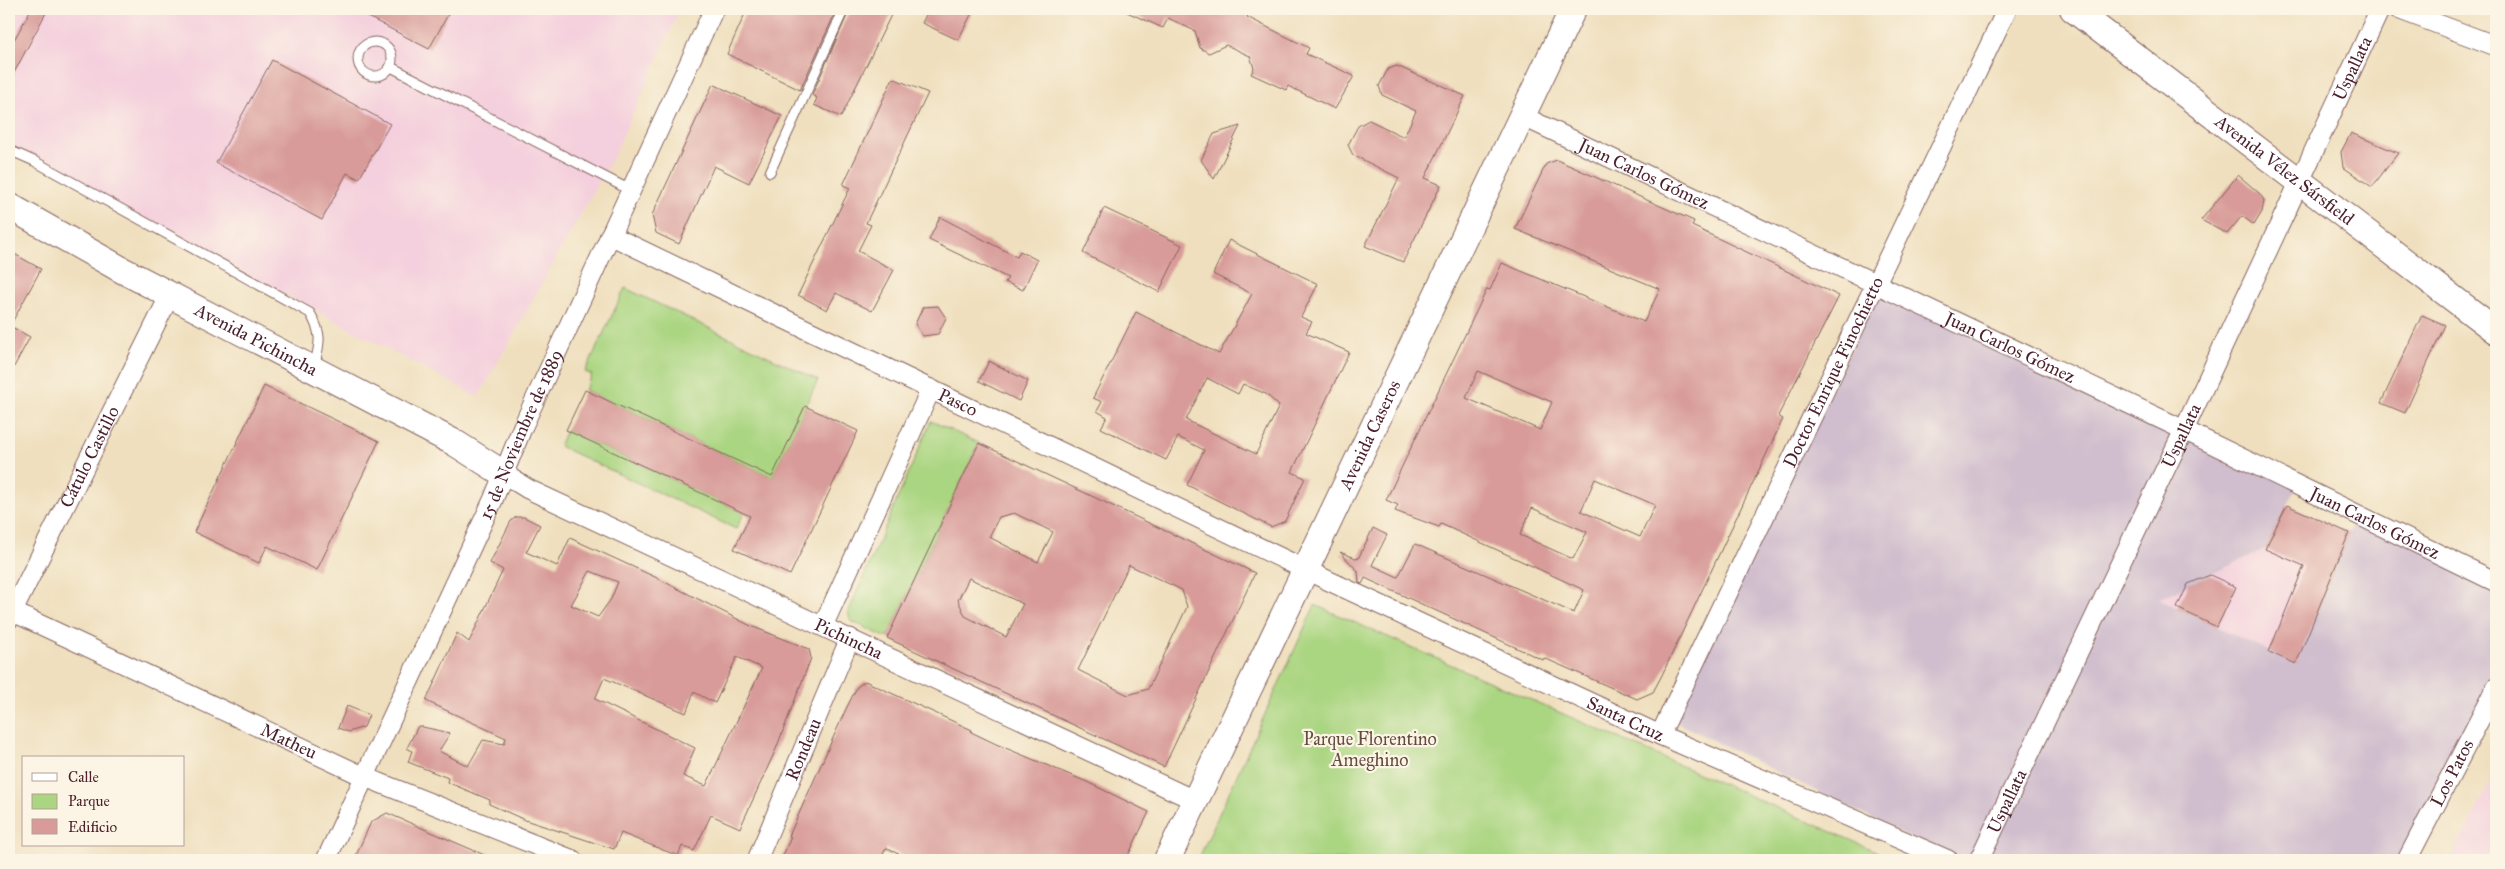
<svg xmlns="http://www.w3.org/2000/svg" width="2505" height="869" font-family="'IM FELL Great Primer',serif">
<style>
.built{fill:#f4cfdd}
.industrial{fill:#d0bdcd}
.green{fill:#aad581;stroke:#7a7a56}
.building{fill:#d89b99;fill-rule:evenodd}
.lines{fill:none;stroke-linecap:round;stroke-linejoin:round}
.lane-casing{stroke:#84625e;stroke-width:11}
.street-casing{stroke:#84625e;stroke-width:21}
.secondary-casing{stroke:#84625e;stroke-width:28}
.lane{stroke:#fff;stroke-width:9}
.street{stroke:#fff;stroke-width:19}
.secondary{stroke:#fff;stroke-width:26}
.labels{text-anchor:middle;stroke-width:4.5;stroke-linejoin:round;paint-order:stroke}
.street-label{font-size:18px;fill:#4a1f2b;stroke:#fcf5e5}
.park-label{font-size:18px;fill:#624c40;stroke:#fcf5e5}
</style>
<rect width="100%" height="100%" fill="#fcf5e5"/>
<filter id="ink" filterUnits="userSpaceOnUse"><feTurbulence type="fractalNoise" baseFrequency=".02" numOctaves="2"/><feDisplacementMap in="SourceGraphic" scale="10" xChannelSelector="R" yChannelSelector="G"/><feConvolveMatrix kernelMatrix="1 2 1 2 8 2 1 2 1" color-interpolation-filters="sRGB"/></filter>
<filter id="wash" filterUnits="userSpaceOnUse"><feTurbulence type="fractalNoise" baseFrequency=".0096" numOctaves="4" result="noise"/><feDisplacementMap in="SourceGraphic" scale="20" xChannelSelector="R" yChannelSelector="G"/><feGaussianBlur stdDeviation="1.12" result="paint"/><feColorMatrix in="noise" values="0 0 0 0 0 0 0 0 0 0 0 0 0 0 0 0 0 1.4 0 .05"/><feComposite in="paint" operator="in"/></filter>
<g filter="url(#wash)">
<rect width="100%" height="100%" fill="#efdfbe"/>
<!-- built -->
<path class="built" d="M9,9H680L614,155L478,397L9,147Z
M2287,505L2349,533L2296,664L2157,599L2265,549Z
M2496,772V860H2450Z"/>
<!-- industrial -->
<path class="industrial" d="M1879,292L2296,488L2265,549L2158,599L2296,664L2355,517L2496,582V674L2405,860H1956L1670,719Z"/>
<!-- green -->
<path class="green" d="M625,288L818,380L772,477L585,390L592,375L585,372Z
M931,421L979,443L887,638L851,621L848,613Z
M566,430L744,513L736,529L559,446Z
M1315,605L1896,860H1198Z"/>
<g id="blocks">
<!-- building -->
<path class="building" d="M31,9H48L9,82V37L14,40Z
M353,9H451L429,49Z
M747,9H837L800,90L727,54Z
M850,9H894L841,117L814,105L817,98L812,95Z
M929,9H974L958,40L922,23Z
M1120,9H1251L1247,17L1309,48L1306,54L1354,76L1335,109L1288,86L1286,90L1251,74L1254,68L1250,56L1226,45L1209,53L1200,48L1195,31L1168,18L1163,28Z
M272,60L390,124L359,179L347,173L322,220L216,163Z
M1397,66L1465,96L1425,178L1441,185L1403,262L1365,246L1399,178L1353,155L1348,145L1358,126L1369,120L1404,137L1416,111L1382,95L1379,86L1388,69Z
M893,78L928,93L866,223L871,225L858,251L894,270L872,311L836,293L827,310L798,295L850,188L843,185Z
M713,84L782,116L749,183L714,166L679,244L656,233L652,215Z
M1240,126L1214,179L1201,160L1214,134Z
M2351,133L2398,153L2372,187L2343,167L2341,152Z
M1557,160L1694,221L1692,226L1839,296L1778,416L1783,419L1662,675L1653,692L1637,699L1544,658L1543,660L1365,578L1362,584L1359,583L1358,571L1340,552L1358,559L1373,528L1387,535L1372,565L1398,577L1415,544L1574,613L1584,590L1441,524L1439,527L1395,511L1398,505L1386,500L1475,314L1487,289L1490,290L1502,263L1644,322L1660,289L1515,229L1546,164ZM1478,371L1552,402L1540,430L1466,398ZM1595,479L1655,505L1640,537L1581,511ZM1532,508L1587,532L1573,559L1520,535Z
M2238,175L2259,193L2264,200L2262,212L2254,225L2242,216L2227,234L2201,220Z
M1104,208L1182,245L1159,292L1083,253Z
M940,217L1017,257L1020,251L1037,260L1023,290L1005,282L1008,278L929,240Z
M1229,240L1318,284L1301,317L1312,322L1306,333L1349,352L1292,472L1305,478L1285,521L1271,527L1187,485L1204,450L1178,437L1166,460L1101,428L1107,417L1097,411L1102,402L1093,398L1136,312L1219,354L1252,294L1213,274ZM1207,378L1238,394L1243,384L1266,394L1279,406L1256,454L1186,420Z
M9,251L41,269L10,326L30,337L9,376Z
M938,306L946,318L938,334L923,336L915,324L923,307Z
M2422,315L2445,325L2405,413L2381,403Z
M989,361L1028,381L1019,401L979,381Z
M264,386L379,441L317,570L267,546L259,563L194,532Z
M585,390L772,477L805,406L858,431L790,575L734,549L750,516L566,430Z
M979,443L1255,573L1164,767L887,638ZM1014,513L1053,532L1038,562L989,537L999,517ZM1129,565L1182,590L1187,607L1148,689L1128,695L1078,670ZM969,578L1023,604L1006,637L965,616L958,600Z
M2287,505L2349,533L2296,664L2269,652L2304,566L2265,549Z
M516,517H524L540,525L526,552L557,566L570,538L655,577L751,626L809,649L811,658L776,749L740,828L711,815L694,851L682,846L678,856L621,833L614,849L525,820L489,804L490,800L447,782L448,778L408,762L412,751L407,748L418,726L450,733L439,751L468,766L483,740L504,744L506,738L426,701L457,633L469,642L503,570L490,563L511,521ZM590,571L618,582L611,599L598,617L571,605ZM737,657L762,668L706,786L683,776L695,748L595,699L604,678L686,713L694,692L715,703Z
M2210,575L2236,587L2217,627L2177,608L2188,584Z
M865,681L972,730L971,732L996,744L1087,782L1149,812L1126,860H911L886,848L880,860H781L791,837L789,836L846,709L857,687Z
M347,706L369,715L364,727L348,732L338,728Z
M387,813L422,828L496,860H354L371,822Z"/>
</g>
</g>
<g filter="url(#ink)">
<use href="#blocks" fill-opacity="0" stroke="#84625e" stroke-width="1"/>
<g class="lines">
<!-- lane casing -->
<g class="lane-casing">
<path id="lane" d="M358 59a17 17 0 1 1 34 0a17 17 0 1 1-34 0Z
M391,67L630,190
M9,150L34,161L310,313C323,335 320,343 314,367
M770,172L844,9"/>
</g>
<!-- street casing -->
<g class="street-casing">
<g id="street">
<path d="M2398,9L2496,46"/>
<path id="s1" d="M1522,116L2184,430L2496,582"/>
<path id="s2" d="M610,235L1327,580L1660,735L1948,860"/>
<path id="s3" d="M504,474L528,489L1196,801"/>
<path id="s4" d="M9,610L365,777L573,860"/>
<path id="s5" d="M9,619L170,295"/>
<path d="M823,626L931,389"/>
<path id="s6" d="M1660,735L2007,9"/>
<path id="s7" d="M326,860L493,500L523,426L714,9"/>
<path id="s8" d="M757,860L850,638"/>
<path id="s9" d="M1979,860L2184,430L2380,9"/>
<path id="s10" d="M2407,860L2496,688"/>
</g>
</g>
<!-- secondary casing -->
<g class="secondary-casing">
<g id="secondary">
<path id="s11" d="M2073,9L2496,331"/>
<path id="s12" d="M9,206L122,270L455,443L504,474"/>
<path id="s13" d="M1167,860L1573,9"/>
</g>
</g>
<!-- lane -->
<use href="#lane" class="lane"/>
<!-- street -->
<use href="#street" class="street"/>
<!-- secondary -->
<use href="#secondary" class="secondary"/>
</g>
</g>
<g class="labels">
<!-- street labels -->
<g class="street-label">
<text dy="6" stroke="none"><textPath href="#s9" startOffset="875">Uspallata</textPath></text>
<text dy="6" stroke="none"><textPath href="#s11" startOffset="266">Avenida Vélez Sársfield</textPath></text>
<text dy="6" stroke="none"><textPath href="#s1" startOffset="135">Juan Carlos Gómez</textPath></text>
<text dy="6" stroke="none"><textPath href="#s12" startOffset="281">Avenida Pichincha</textPath></text>
<text dy="6" stroke="none"><textPath href="#s1" startOffset="540">Juan Carlos Gómez</textPath></text>
<text dy="6" stroke="none"><textPath href="#s6" startOffset="402">Doctor Enrique Finochietto</textPath></text>
<text dy="6" stroke="none"><textPath href="#s2" startOffset="386">Pasco</textPath></text>
<text dy="6" stroke="none"><textPath href="#s7" startOffset="468">15 de Noviembre de 1889</textPath></text>
<text dy="6" stroke="none"><textPath href="#s13" startOffset="471">Avenida Caseros</textPath></text>
<text dy="6" stroke="none"><textPath href="#s9" startOffset="470">Uspallata</textPath></text>
<text dy="6" stroke="none"><textPath href="#s5" startOffset="181">Cátulo Castillo</textPath></text>
<text dy="6" stroke="none"><textPath href="#s1" startOffset="945">Juan Carlos Gómez</textPath></text>
<text dy="6" stroke="none"><textPath href="#s3" startOffset="382">Pichincha</textPath></text>
<text dy="6" stroke="none"><textPath href="#s2" startOffset="1125">Santa Cruz</textPath></text>
<text dy="6" stroke="none"><textPath href="#s4" startOffset="309">Matheu</textPath></text>
<text dy="6" stroke="none"><textPath href="#s8" startOffset="120">Rondeau</textPath></text>
<text dy="6" stroke="none"><textPath href="#s10" startOffset="98">Los Patos</textPath></text>
<text dy="6" stroke="none"><textPath href="#s9" startOffset="65">Uspallata</textPath></text>
</g>
<!-- park labels -->
<g class="park-label">
<text x="1370" y="745">Parque Florentino<tspan x="1370" dy="21">Ameghino</tspan></text>
</g>
</g>
<!-- margin -->
<rect width="2505" height="869" fill="none" stroke="#fcf5e5" stroke-width="30"/>
<!-- legend -->
<rect x="22" y="756" width="162" height="90" fill="#fcf5e5" stroke="#b59f9b"/>
<rect x="32" y="773" width="25" height="8" fill="#ffffff" stroke="#b59f9b"/>
<text x="68" y="782" font-size="15" fill="#4a1f2b">Calle</text>
<rect x="32" y="794" width="25" height="15" fill="#aad581" stroke="#b59f9b"/>
<text x="68" y="806" font-size="15" fill="#4a1f2b">Parque</text>
<rect x="32" y="819" width="25" height="15" fill="#d89b99" stroke="#b59f9b"/>
<text x="68" y="832" font-size="15" fill="#4a1f2b">Edificio</text>
</svg>
